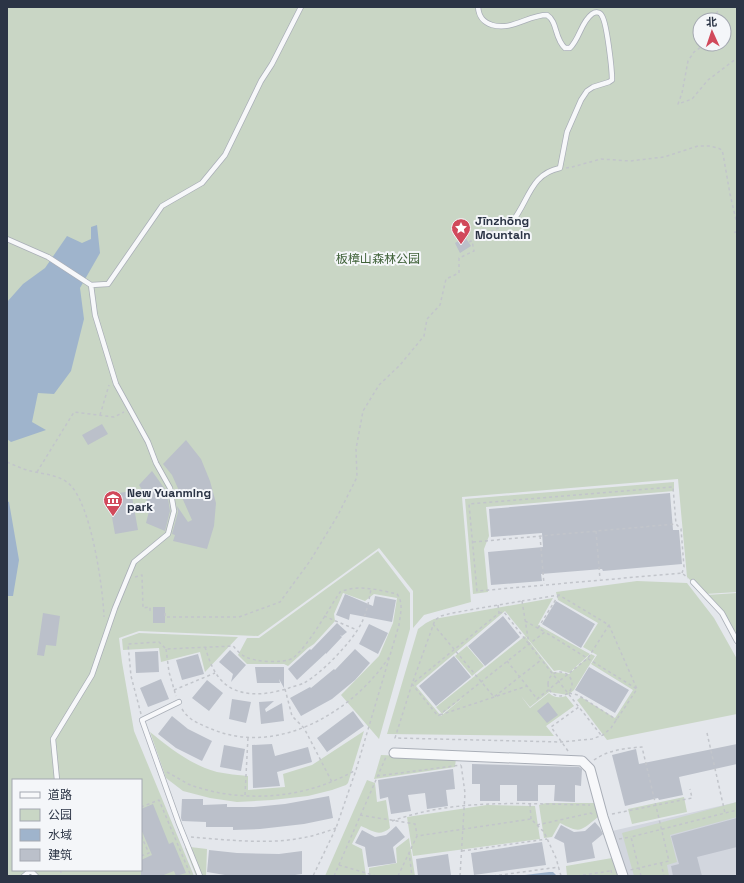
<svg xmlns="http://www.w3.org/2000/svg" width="744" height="883" font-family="'Space Grotesk','Noto Sans SC',sans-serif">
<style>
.built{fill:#d2d6de}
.green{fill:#c9d6c5;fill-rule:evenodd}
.water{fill:#9fb4cc}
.building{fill:#bbc0ca}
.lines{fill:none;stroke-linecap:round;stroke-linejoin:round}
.service-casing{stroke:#a9aeb7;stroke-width:6}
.minor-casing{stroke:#a9aeb7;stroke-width:11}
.path{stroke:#c2c5cb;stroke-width:1.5;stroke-dasharray:3 3;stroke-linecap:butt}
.service{stroke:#f7f8fa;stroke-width:4.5}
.minor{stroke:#f7f8fa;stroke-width:9}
.labels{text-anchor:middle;stroke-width:4;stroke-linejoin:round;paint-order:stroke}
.poi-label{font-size:12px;font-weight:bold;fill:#2b3445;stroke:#f4f6f9;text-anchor:start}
.park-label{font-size:12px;fill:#3f6138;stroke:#f4f6f9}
</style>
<rect width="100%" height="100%" fill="#e4e7ec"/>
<!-- built -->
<path class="built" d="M737,802V876H623L608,832Z"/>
<!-- green -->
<path class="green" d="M7,7H737V592L705,594L687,577L678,479L462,497L471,602L424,615L413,628V591L379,548L258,636L139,631L119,638L122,662L134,731L194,876H7ZM700,20H724V44H700ZM13,780H141V870H13Z
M674,482V491L486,507L489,536L484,549L488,592L473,594L465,499Z
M378,551L410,593V629L379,739L341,695L379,656L393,623L397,598L374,594L365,601L343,593L334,614L335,621L314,644L308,648L288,666L284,664H247L238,655L247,638H259Z
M637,581L687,583L714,618L737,659V714L607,740L577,700L581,697L615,718L633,690L591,664L597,655L583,647L598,623L558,600L556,592Z
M737,593V639L707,595Z
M553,598L538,625L590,654L569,673L559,670L554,671L505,611L416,686L441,716L465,696L442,714L436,707L525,636L553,672L569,674L591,654L595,656L574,690L568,695L549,692L530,707L521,696L530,708L549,693C554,698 560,698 566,696L574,706L546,726L554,736L387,734L418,629L426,623L434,619Z
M139,633L238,637L205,672L200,652L161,662L159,648L123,650L122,639Z
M467,646L484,666L472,676L455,656Z
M364,731L348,783L346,785L332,790L308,796L272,800L237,802L210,798L183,791L166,778L150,732C170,748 191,765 217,772C227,774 238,775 248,776V790L285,787L283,774L312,765Z
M381,755L456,758L455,767L374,779Z
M367,780L375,783L377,802L386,800L390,828C379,837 373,831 361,826L352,844L362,849L366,876H325Z
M684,797L687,812L632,824L628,809Z
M737,802V817L670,835L677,862L667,865L669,876H634L622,833Z
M546,803H596L598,817C580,831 581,834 560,823L552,837L544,838L539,805Z
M487,805L535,806L540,839L413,856L407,817Z
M409,838L415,876H369V868L397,863L396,848Z
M190,847L207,849L206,876H196L185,848Z
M612,858L618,874L616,876H567L566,866Z"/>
<!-- water -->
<path class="water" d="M97,225L100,253L80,288L84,319L71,371L54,394L38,393L32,422L46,430L11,442L7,439V302L23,284L45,268L67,236L82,243L91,239V227Z
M7,501L9,502L19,560L13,596H7Z
M549,872H553L557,876H517Z"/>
<!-- building -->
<path class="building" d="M465,237L471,246L460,253L455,243Z
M102,424L108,434L88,445L82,435Z
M186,440L201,459L210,481L216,503L214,526L207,549L173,541L175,535L172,534L178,512L177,506L188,522L192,520L172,475L163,464Z
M152,471L167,492L170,511L165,531L146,523L149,511L146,496L139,485Z
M131,491L138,530L115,534L108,495Z
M670,493L673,530H679L682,564L603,571L602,569L541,574L542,581L491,585L488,552L543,547L542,533L491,537L489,509Z
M345,594L373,606L375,596L396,600L392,622L350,614L349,620L336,615Z
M556,601L595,624L581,648L542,624Z
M153,607H165V623H153Z
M43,613L60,616L56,646L46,645L44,656L37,655Z
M503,616L520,637L485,666L468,646Z
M337,623L347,632L342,636L340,635L342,637L326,654V653L297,680L288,669L310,649L311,650Z
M369,624L388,633L378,654L359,644Z
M355,649L370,663L355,680L332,699L301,716L290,698L310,687L311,688L334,669L335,670Z
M230,650L246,665L231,682L233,674L219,662Z
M158,651L159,672L136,673L135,652Z
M198,654L204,674L182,680L176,660Z
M454,656L471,677L436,706L419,686Z
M255,667H284V688L279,679L280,683H257Z
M589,667L629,690L615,713L575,690Z
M161,679L169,699L148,707L140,688Z
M207,680L223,693L209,711L192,698Z
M232,699L251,702L246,723L229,719Z
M274,701L265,709L266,712L282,703L284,721L261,724L259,702Z
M548,702L558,715L547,723L537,711Z
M353,711L364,726L327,752L317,738Z
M172,716L188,729L212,741L202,761L176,748L158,734Z
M272,744L275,756L308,747L312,762L277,772L280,786L253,788L252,745Z
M737,744V764L679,777L683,795L659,800L658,798L625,806L612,755L636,749L639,764Z
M224,745L245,749L241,771L220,767Z
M472,764L579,767L582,769L581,786L575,785V802L554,801L555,785H538V801H517V785H500V801H480V784H472Z
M453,769L455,789L446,790L448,806L427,809L425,793L408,795L411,811L391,814L388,797L380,799L378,780Z
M329,796L333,818L304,824L260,829L233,830V827H206V822L182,821L181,818L182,799H203V805L227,804V807H254L285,804Z
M153,804L169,844L173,842L186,873L176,876L174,871L161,876H141V860L152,855L141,829V809Z
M737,818V847L697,857L702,876H673L671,866L679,864L671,836Z
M595,822L600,828L603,834L592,843L595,858L567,863L564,843L554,838L561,825L574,832L585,831Z
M396,826L405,837L393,847L396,863L368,867L365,847L355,843L362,830L375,837L386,835Z
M542,842L546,865L474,875L471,853Z
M209,850L237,853L279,854L302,851V874L288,876H231L207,872Z
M448,854L451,875L418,876L416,859Z"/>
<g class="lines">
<!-- service casing -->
<g class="service-casing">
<path id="service" d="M478,7C479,17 483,22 492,25C512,31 528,15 547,15C558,22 554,38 565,48H570C580,38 581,22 592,14C595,12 600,11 602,16C607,24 612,69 612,80L609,82L593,87L587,91L581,100L567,132L560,168C530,174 529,201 512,222
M7,239L48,257L91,285L108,284L162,206L202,183L225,155L261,81L272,64L301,7
M693,582L722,613L737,641
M179,702L142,720L179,824L200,876
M57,780L53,739L92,675L115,608L134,562L168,534L174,511L170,488L156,463L148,442L116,384L95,315L91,285
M30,870L36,876
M24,876L30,871"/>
</g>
<!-- minor casing -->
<g class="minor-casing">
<path id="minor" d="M394,753L582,761L590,769L603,817L623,876"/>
</g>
<!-- path -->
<path class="path" d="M716,20L718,7
M705,44L694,52L688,61L682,93L678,104L692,99L708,80L737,58
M566,168L572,167L601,159L630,161L664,157L698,146H710L718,148L722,150L723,154L730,194L737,224
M737,232H735L737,237
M469,242L507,224
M100,415L109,385
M7,462C14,465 20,468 27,470C40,474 57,474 68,483C91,501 103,588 104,617
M37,472L74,412L114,417L124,412
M596,531L600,579
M540,536L544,584
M473,542L676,524
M682,573L684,567L681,529L676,524L673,487L469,504L477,591L682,573L688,578
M135,577L142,575L143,608L150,607V613
M522,601L529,644L545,632L637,689L611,728L603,735L592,739L561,742L395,738L412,684L435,620L441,616L452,613Z
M498,605L499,613L412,684L438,716L529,644L601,735
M165,613V617H239L280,602L310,561L338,515L357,477L356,449L363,411L379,385L400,365L424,336L427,319L440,305L446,279L459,273V258L474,251L472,241
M499,613L504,612L528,643
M324,616L357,630
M525,621L545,632
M433,624L494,697L541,660
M609,625L637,689
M538,628L558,596
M205,647C209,659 212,670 221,680C238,699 268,695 289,688C294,686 300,685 304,683C322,673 353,641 362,622C367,612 369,600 371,589
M166,649L169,672L176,696
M507,661L527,686
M548 684a12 12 0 1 1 24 0a12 12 0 1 1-24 0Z
M285,689L292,716L304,728L332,782
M174,690L215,673
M569,693L578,695L617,720
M182,709C189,721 202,725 214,730C279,756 354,711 389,657
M141,714L131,676L128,644L159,642L166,649L233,646C236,649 240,654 244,656C253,662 284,664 293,658C309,645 328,610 340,592C358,584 379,590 397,594C404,603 400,615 399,625L356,770L336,828L313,876
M440,715L527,686L537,699L588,658L609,625L559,595L522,601
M707,733L725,813
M568,751L551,727L579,707
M594,760C608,750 626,748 642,747L669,861L630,870
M167,772C174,776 181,780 188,784C198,788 210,791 220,793C268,801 313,794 356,770
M377,776L461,765
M245,795L248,737
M530,804L531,819
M141,807L159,800L191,876
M612,814L692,798L690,789
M360,815L415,824L417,835
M392,821C456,798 524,804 590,805
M537,825L591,813L593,815
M141,836L149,853L141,856
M191,837C231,840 276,846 315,835C322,833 329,831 336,828
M619,839L631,837
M462,851L547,839
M409,852L412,876
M661,863L664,876
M339,865L376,876
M60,870L63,876
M611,870L612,876
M334,876L386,757
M398,876L417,836L531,819L544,832L556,858L561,876
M460,876L465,793L461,764
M493,876L559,867
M577,876L610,871
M641,876L631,837L737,810"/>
<!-- service -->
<use href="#service" class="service"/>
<!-- minor -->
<use href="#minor" class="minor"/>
</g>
<!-- icons -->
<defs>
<g id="sight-pin" transform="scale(1)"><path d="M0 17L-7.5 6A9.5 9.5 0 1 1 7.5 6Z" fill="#d1495b" stroke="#f4f6f9"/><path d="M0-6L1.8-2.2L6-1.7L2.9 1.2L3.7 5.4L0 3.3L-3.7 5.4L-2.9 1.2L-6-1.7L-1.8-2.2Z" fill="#fff"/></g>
<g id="museum-pin" transform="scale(1)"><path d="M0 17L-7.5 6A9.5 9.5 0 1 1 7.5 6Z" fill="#d1495b" stroke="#f4f6f9"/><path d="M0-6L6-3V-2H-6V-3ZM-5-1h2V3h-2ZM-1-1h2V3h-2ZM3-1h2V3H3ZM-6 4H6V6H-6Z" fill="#fff"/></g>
</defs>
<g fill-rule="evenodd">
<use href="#sight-pin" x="461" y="228"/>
<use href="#museum-pin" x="113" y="500"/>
</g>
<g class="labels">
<!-- poi labels -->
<g class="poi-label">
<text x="475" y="225">Jīnzhōng<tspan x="475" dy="14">Mountain</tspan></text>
<text x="127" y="497">New Yuanming<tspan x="127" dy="14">park</tspan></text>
</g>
<!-- park labels -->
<g class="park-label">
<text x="378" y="263">板樟山森林公园</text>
</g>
</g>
<!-- border -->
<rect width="744" height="883" fill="none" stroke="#2b3445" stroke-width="16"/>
<!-- legend -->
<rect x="12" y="779" width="130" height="92" fill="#f4f6f9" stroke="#a4a8b1"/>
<rect x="20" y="792" width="20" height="6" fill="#f7f8fa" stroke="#a4a8b1"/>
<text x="48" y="799" font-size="12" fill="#2b3445">道路</text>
<rect x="20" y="809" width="20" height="12" fill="#c9d6c5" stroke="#a4a8b1"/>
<text x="48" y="819" font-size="12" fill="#2b3445">公园</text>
<rect x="20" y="829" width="20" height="12" fill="#9fb4cc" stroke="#a4a8b1"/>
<text x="48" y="839" font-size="12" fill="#2b3445">水域</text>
<rect x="20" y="849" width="20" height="12" fill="#bbc0ca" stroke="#a4a8b1"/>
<text x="48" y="859" font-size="12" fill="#2b3445">建筑</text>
<!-- north arrow -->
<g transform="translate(712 32) rotate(357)"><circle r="19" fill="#f4f6f9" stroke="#a4a8b1"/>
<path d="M0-3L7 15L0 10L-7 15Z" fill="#d1495b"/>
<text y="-6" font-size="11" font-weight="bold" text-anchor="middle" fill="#2b3445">北</text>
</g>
</svg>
